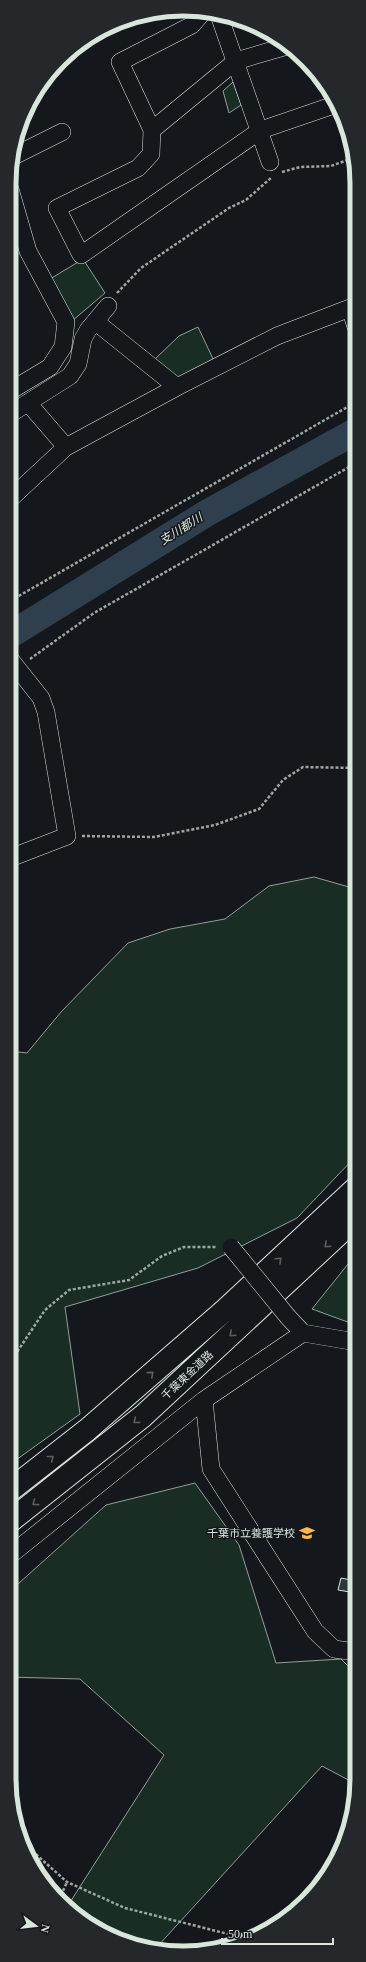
<svg xmlns="http://www.w3.org/2000/svg" width="366" height="1962" font-family="'Times New Roman','Noto Sans JP',serif">
<style>
.green{fill:#1a2d24;stroke:#939e99}
.lines{fill:none;stroke-linecap:round;stroke-linejoin:round}
.river{stroke:#2f3f4d;stroke-width:27}
.building{fill:#2c363c;stroke:#d8e6dc}
.minor-casing{stroke:#d8e6dc;stroke-width:18}
.highway-casing{stroke:#d8e6dc;stroke-width:24}
.path{stroke:#9da8a2;stroke-width:2.5;stroke-dasharray:3 2;stroke-linecap:butt}
.minor{stroke:#14181c;stroke-width:17}
.highway{stroke:#14181c;stroke-width:22}
.minor-bridge-casing{stroke:#d8e6dc;stroke-width:18;stroke-linecap:butt}
.minor-bridge{stroke:#14181c;stroke-width:17}
.oneway{stroke:#59605f}
.labels{text-anchor:middle;stroke-width:3;stroke-linejoin:round;paint-order:stroke}
.street-label{font-size:11px;fill:#d8e6dc;stroke:#14181c}
.poi-label{font-size:11px;fill:#d8e6dc;stroke:#14181c;text-anchor:end}
.water-label{font-size:12px;font-style:italic;fill:#d8e6dc;stroke:#14181c}
.rim{fill:none;stroke:#d8e6dc;stroke-width:5}
</style>
<rect width="100%" height="100%" fill="#14181c"/>
<!-- green -->
<path class="green" d="M233,82L241,105L229,113L223,91Z
M83,259L105,293L72,321L50,279Z
M198,327L214,361L182,378L173,377L154,360L179,336Z
M314,877L356,889V1156L297,1218L198,1268L65,1307L80,1414L9,1465L10,1051L27,1053L61,1012L128,943L170,929L225,919L269,886Z
M356,1254V1325L312,1309Z
M195,1483L239,1545L276,1663L341,1659L356,1674V1784L322,1766L156,1948L106,1935L67,1907L164,1755L80,1679L9,1677V1592L106,1505Z"/>
<g class="lines">
<!-- river -->
<path class="river" d="M10,635L207,513L356,431"/>
</g>
<!-- building -->
<path class="building" d="M341,1578L356,1581V1593L338,1590Z"/>
<g class="lines">
<!-- minor casing -->
<g class="minor-casing">
<path id="minor" d="M204,11L192,25L120,62L152,130L151,154L138,168L57,208L81,255L261,130L337,104
M219,15L270,162
M152,130L236,61L287,46
M12,157L62,132
M96,322L177,387
M10,391L50,367L63,347L66,322L28,251L10,189
M29,404L66,447
M10,414L70,376L78,364L83,339L88,330L108,306
M10,499L66,447L177,387L277,336L350,308L356,327
M10,858L67,836L46,712L41,698L10,659
M288,1317L303,1333L356,1342
M204,1400L211,1469L315,1631L334,1649L356,1652
M9,1556L204,1400L303,1333"/>
</g>
<!-- highway casing -->
<g class="highway-casing">
<path id="highway" d="M9,1491L87,1430L225,1310L356,1188
M9,1522L143,1416L356,1218"/>
</g>
<!-- path -->
<path class="path" d="M282,172L300,167L331,166L353,158
M117,293L141,268L229,208L246,200L272,177
M10,601L356,402
M30,659L94,613L356,463
M82,836L154,837L215,825L259,809L283,780L303,767L356,768
M9,1364L45,1310L69,1290L129,1280L162,1256L184,1247H216
M21,1841L67,1882L125,1908L248,1939
M59,1900L67,1882"/>
<!-- minor -->
<use href="#minor" class="minor"/>
<!-- highway -->
<use href="#highway" class="highway"/>
<!-- minor-bridge casing -->
<g class="minor-bridge-casing">
<path id="minor-bridge" d="M231,1247L288,1317"/>
</g>
<!-- minor-bridge -->
<use href="#minor-bridge" class="minor-bridge"/>
</g>
<!-- one-way arrows -->
<defs><path id="oneway-chevron" d="M-2-3.5L2.5 0L-2 3.5" fill="none" stroke-width="1.6" stroke-linecap="round" stroke-linejoin="round"/></defs>
<g class="oneway">
<use href="#oneway-chevron" transform="translate(327 1245) rotate(137)"/>
<use href="#oneway-chevron" transform="translate(279 1260) rotate(-43)"/>
<use href="#oneway-chevron" transform="translate(232 1334) rotate(137)"/>
<use href="#oneway-chevron" transform="translate(151 1374) rotate(-41)"/>
<use href="#oneway-chevron" transform="translate(136 1421) rotate(141)"/>
<use href="#oneway-chevron" transform="translate(51 1458) rotate(-38)"/>
<use href="#oneway-chevron" transform="translate(35 1503) rotate(143)"/>
</g>
<!-- icons -->
<defs>
<g id="school-bare" transform="scale(1.2)"><path d="M0-5L7-2L0 1L-7-2ZM-4 1L0 2.5L4 1V4Q0 6-4 4Z" fill="#ffb74d" stroke="#14181c" stroke-width="2.5" paint-order="stroke"/></g>
</defs>
<g fill-rule="evenodd">
<use href="#school-bare" x="307" y="1533"/>
</g>
<g class="labels">
<!-- street labels -->
<g class="street-label">
<text transform="translate(187 1375) rotate(-43)" y="4">千葉東金道路</text>
</g>
<!-- poi labels -->
<g class="poi-label">
<text x="295" y="1537">千葉市立養護学校</text>
</g>
<!-- water labels -->
<g class="water-label">
<text transform="translate(181 529) rotate(-32)" y="4">支川都川</text>
</g>
</g>
<!-- crop -->
<path d="M0 0H366V1962H0ZM183 16H183A167 167 0 0 1 350 183V1779A167 167 0 0 1 183 1946H183A167 167 0 0 1 16 1779V183A167 167 0 0 1 183 16Z" fill="#24282b" fill-rule="evenodd"/>
<path class="rim" d="M183 16H183A167 167 0 0 1 350 183V1779A167 167 0 0 1 183 1946H183A167 167 0 0 1 16 1779V183A167 167 0 0 1 183 16Z"/>
<!-- north arrow -->
<g transform="translate(36 1926) rotate(105)" stroke="#14181c" stroke-width="3" paint-order="stroke">
<path d="M0-3L7 15L0 10L-7 15Z" fill="#d8e6dc"/>
<text y="-6" font-size="11" font-weight="bold" text-anchor="middle" fill="#d8e6dc">N</text>
</g>
<!-- scale -->
<path d="M222 1938v6h111v-6" fill="none" stroke="#d8e6dc" stroke-width="2"/>
<text x="228" y="1938" font-size="12" fill="#d8e6dc" stroke="#14181c" stroke-width="3" paint-order="stroke">50 m</text>
</svg>
